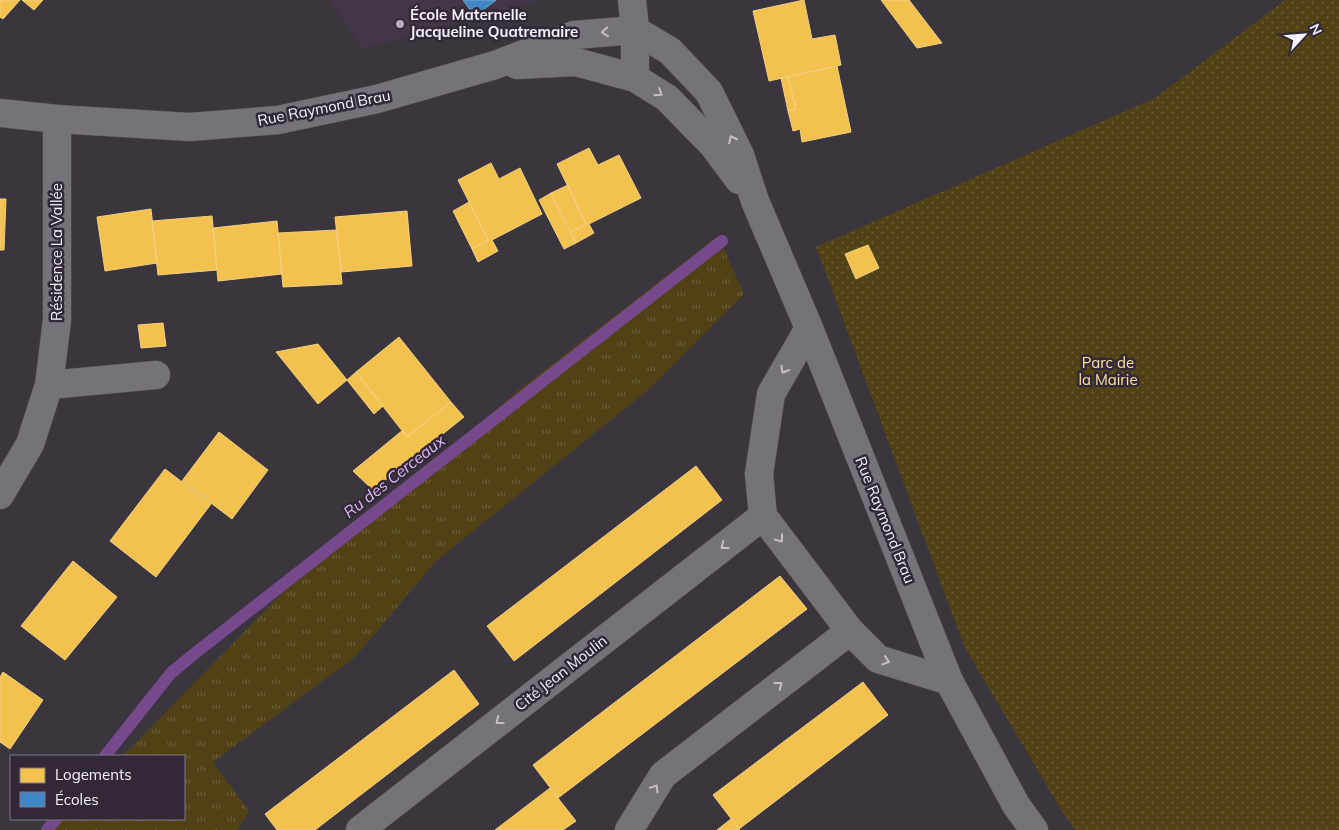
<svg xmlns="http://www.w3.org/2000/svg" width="1339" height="830" font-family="Mulish,sans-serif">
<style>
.built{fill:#433649}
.grass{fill:url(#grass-tufts)}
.park{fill:url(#park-dots)}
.homes{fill:#f2c14e;stroke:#f4d082}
.schools{fill:#3f88c5;stroke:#76a8d6}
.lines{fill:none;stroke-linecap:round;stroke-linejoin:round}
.stream{stroke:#76488c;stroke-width:12}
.minor-casing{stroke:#5a555c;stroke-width:29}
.minor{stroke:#767279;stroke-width:28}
.oneway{stroke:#c4bfc8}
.poi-dot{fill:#b6b0ba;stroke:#322837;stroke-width:2}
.labels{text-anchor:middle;stroke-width:5;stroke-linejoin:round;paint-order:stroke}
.poi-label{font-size:15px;font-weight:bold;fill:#f8f2fc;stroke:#322837;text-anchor:start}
.street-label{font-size:15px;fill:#f8f2fc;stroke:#322837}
.park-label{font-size:15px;fill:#fce29b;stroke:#322837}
.water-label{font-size:16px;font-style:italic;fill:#e0b8f5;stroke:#322837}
</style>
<defs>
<pattern id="grass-tufts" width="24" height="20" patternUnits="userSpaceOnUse" patternTransform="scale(1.25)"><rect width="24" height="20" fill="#514215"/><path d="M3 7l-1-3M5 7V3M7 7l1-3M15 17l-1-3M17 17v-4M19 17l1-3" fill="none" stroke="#6b5e38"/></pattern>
<pattern id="park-dots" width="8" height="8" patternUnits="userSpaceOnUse" patternTransform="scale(1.25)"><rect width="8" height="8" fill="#514215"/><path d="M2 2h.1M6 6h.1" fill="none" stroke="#6b5e38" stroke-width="1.8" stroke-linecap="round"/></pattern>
</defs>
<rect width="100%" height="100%" fill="#3b363e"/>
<!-- built -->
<path class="built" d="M329,0H543L363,49Z"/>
<!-- grass -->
<path class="grass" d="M718,236L744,294L648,390L436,561L355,657L213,762L249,811L238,830H52L62,819H184V756H123L288,587L519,390Z"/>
<!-- park -->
<path class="park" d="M1285,0H1339V830H1075L1062,811L965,648L816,247L1155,98Z"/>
<!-- homes -->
<path class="homes" d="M0,0H20L3,19L0,17Z
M22,0H43L34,10Z
M804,0L812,39L835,35L841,65L769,81L753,11Z
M881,0H909L942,43L917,48Z
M837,66L851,132L802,142L800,129L793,131L788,111L796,109L788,77Z
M788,77L796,109L788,111L781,78Z
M589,148L598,165L619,155L641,198L589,224L594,233L576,243L571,232L586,224L557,164Z
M491,163L499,179L520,168L542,214L492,240L498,251L478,262L472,249L488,240L458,180Z
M568,185L586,224L571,232L551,193Z
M551,193L576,243L564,249L539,200Z
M0,199H6L4,250H0Z
M469,202L488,240L472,249L453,211Z
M151,209L157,263L105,271L97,217Z
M407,211L412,266L341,272L335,217Z
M212,216L217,270L158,275L152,221Z
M277,221L282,274L218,281L213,228Z
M337,230L342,284L283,287L278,233Z
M868,245L879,268L856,279L845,254Z
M163,323L166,346L141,348L138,325Z
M399,337L451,402L407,437L356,372Z
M318,344L347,380L318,404L276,352Z
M356,372L383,406L374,414L347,380Z
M451,402L464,417L373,490L353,471L403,430L407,437Z
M219,432L268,470L232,519L182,481Z
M696,466L722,500L514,661L487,626Z
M165,469L211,504L156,577L110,541Z
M73,561L117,597L65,660L21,626Z
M780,576L807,609L558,798L533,765Z
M454,670L479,704L315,830H277L265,814Z
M3,672L43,700L10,749L0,742V677Z
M863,682L888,715L739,829L713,795Z
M550,788L576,821L563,830H495Z
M731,819L740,830H717Z"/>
<!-- schools -->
<path class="schools" d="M463,0H496L475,16Z"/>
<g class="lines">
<!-- stream -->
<path class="stream" d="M105,756L171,673L194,654L722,241
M47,830L56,819"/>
<!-- minor casing -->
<g class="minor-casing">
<path id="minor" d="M632,0L635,30V78
M517,65L576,62L635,78L667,98L713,145L739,180
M0,113L57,119L190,127L278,120L377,99L495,65L574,35L635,30L670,51L709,92L740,155L755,201L809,328L949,681L1016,805L1034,830
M809,328L771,394L759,474L763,516L850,631L878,659L949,681
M49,385L156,375
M0,495L30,444L49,385L57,320V119
M360,830L763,516
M629,830L663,775L850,631"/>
</g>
<!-- minor -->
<use href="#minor" class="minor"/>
</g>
<!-- one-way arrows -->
<defs><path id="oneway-chevron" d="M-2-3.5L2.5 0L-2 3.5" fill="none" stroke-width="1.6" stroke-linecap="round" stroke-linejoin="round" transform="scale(1.25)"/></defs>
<g class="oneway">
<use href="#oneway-chevron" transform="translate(605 32) rotate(175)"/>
<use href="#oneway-chevron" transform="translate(659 93) rotate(33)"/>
<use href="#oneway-chevron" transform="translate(732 139) rotate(-117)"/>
<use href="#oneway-chevron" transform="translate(784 370) rotate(120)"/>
<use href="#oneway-chevron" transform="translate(780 539) rotate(53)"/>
<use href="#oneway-chevron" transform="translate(724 546) rotate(142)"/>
<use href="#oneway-chevron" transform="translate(886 661) rotate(18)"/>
<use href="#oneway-chevron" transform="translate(779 685) rotate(-37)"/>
<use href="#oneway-chevron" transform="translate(499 721) rotate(142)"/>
<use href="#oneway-chevron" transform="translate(655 788) rotate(-59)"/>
</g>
<!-- markers -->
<circle class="poi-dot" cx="400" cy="24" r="5"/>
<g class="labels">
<!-- poi labels -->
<g class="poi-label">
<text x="410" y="20">École Maternelle<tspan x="410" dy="17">Jacqueline Quatremaire</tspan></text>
</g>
<!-- street labels -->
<g class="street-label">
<text transform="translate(324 108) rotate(-11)" y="5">Rue Raymond Brau</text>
<text transform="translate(57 252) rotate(-90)" y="5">Résidence La Vallée</text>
<text transform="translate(885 520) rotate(68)" y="5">Rue Raymond Brau</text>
<text transform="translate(561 673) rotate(-38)" y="5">Cité Jean Moulin</text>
</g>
<!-- park labels -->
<g class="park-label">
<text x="1108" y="368">Parc de<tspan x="1108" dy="17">la Mairie</tspan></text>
</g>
<!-- water labels -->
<g class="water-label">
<text transform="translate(394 476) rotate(-38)" y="6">Ru des Cerceaux</text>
</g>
</g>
<!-- legend -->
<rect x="10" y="755" width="175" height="65" fill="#322837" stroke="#817986"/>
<rect x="20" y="768" width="25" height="15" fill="#f2c14e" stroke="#817986"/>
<text x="55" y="780" font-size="15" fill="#f8f2fc">Logements</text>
<rect x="20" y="792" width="25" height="15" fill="#3f88c5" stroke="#817986"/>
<text x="55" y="805" font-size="15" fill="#f8f2fc">Écoles</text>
<!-- north arrow -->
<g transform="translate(1304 35) rotate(64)" stroke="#322837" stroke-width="4" paint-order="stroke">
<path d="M0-4L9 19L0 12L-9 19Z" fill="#f8f2fc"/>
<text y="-8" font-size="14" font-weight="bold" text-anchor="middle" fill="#f8f2fc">N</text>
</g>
</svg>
